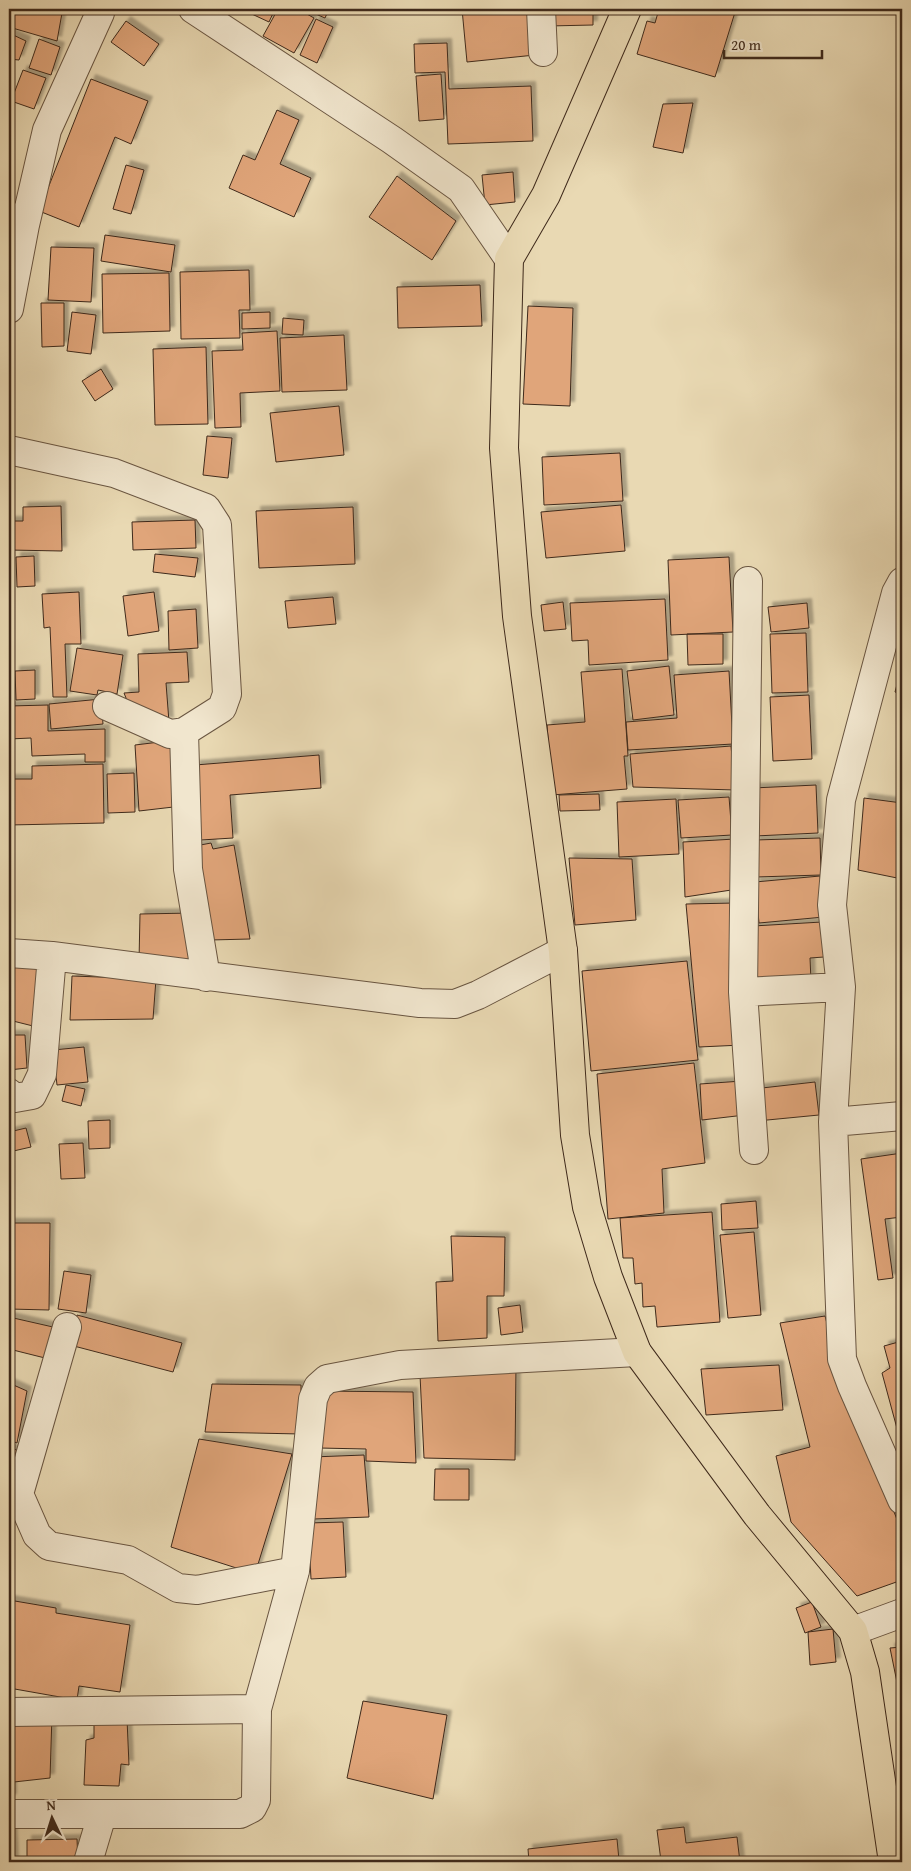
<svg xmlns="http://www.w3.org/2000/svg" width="911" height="1871" font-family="'Gentium Book Plus',serif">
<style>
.building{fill:#e0a57a;stroke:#3e291b;filter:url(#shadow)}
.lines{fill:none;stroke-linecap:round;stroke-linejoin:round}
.minor-casing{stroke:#695541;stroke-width:30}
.major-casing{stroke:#3e291b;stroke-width:30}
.minor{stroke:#f1e6ce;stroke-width:28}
.major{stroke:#e9d9b3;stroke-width:28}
</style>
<defs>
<filter id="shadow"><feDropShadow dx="4.5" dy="-4.5" stdDeviation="1" flood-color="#0004"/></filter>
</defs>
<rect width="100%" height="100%" fill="#e9d9b3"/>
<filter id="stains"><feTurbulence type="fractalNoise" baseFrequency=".004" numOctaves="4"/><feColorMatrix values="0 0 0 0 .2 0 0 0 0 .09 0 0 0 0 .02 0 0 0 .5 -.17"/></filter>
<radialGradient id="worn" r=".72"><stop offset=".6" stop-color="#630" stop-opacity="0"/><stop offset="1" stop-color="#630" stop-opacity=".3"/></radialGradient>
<!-- building -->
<path class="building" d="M9,9H33L62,13L57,41L9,27Z
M241,9H275L269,22Z
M278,9H298L314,18L294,53L263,36Z
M304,9H329L325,18Z
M462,9H530L535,55L467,62Z
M547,9H608V11H593V25L548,26Z
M659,9H736L715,77L637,54L647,21L655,23Z
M316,19L333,27L317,63L300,55Z
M126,21L159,44L144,66L111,42Z
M9,33L26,41L19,60L9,59Z
M39,39L60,47L51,75L29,68Z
M447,43L449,89L531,86L533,141L448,144L445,72L415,73L414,44Z
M23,70L46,78L34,109L11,101Z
M441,74L444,119L419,121L416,76Z
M91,79L148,101L131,144L115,137L79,227L39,211Z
M693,103L683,153L653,147L663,104Z
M277,110L299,120L280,164L311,178L294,217L229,188L243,155L255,160Z
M126,165L144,170L131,214L113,209Z
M513,172L515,202L485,205L482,175Z
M397,176L456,221L432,260L369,217Z
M105,235L175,245L171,272L101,261Z
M51,247L94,248L91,302L48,300Z
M249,270L250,310H239L240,338L181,339L180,272Z
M169,273L170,331L103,333L102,274Z
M480,285L482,326L398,328L397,287Z
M41,303H64V346L42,347Z
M528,306L573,308L570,406L523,404Z
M72,312L96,315L91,354L67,351Z
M270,312V328L242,329V313Z
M283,318L304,320L303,335L282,334Z
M277,331L280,391L240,393L241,427L215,428L212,351L243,350L242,333Z
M344,335L347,390L282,392L280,338Z
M206,347L208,424L155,425L153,349Z
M101,369L113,389L95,401L82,381Z
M339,406L344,455L276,462L270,413Z
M207,436L232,438L228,478L203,475Z
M620,453L623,501L544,505L542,457Z
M621,505L625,551L546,558L541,512Z
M61,506L62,551L9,550V521H23V507Z
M353,507L355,564L259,568L256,511Z
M195,520L196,548L133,550L132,522Z
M155,554L198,558L195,577L153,572Z
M34,556L35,586L17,587L16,557Z
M729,557L733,632L671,635L668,560Z
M79,592L81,644H65L67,697H53L50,627L44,628L42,594Z
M154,592L159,631L128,636L123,596Z
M333,597L336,624L288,628L285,601Z
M665,599L668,660L589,665L588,640L572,641L570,603Z
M563,602L566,629L544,631L541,605Z
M807,603L809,628L771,632L768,607Z
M196,609L198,648L169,650L168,611Z
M806,633L808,692L772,693L770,634Z
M687,634H723V664L688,665Z
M77,648L123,655L117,694L98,690L97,695L70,691Z
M187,652L189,682L166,683L169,722L132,713L124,693L139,692L138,654Z
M902,665V694L895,692Z
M669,666L674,715L633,720L627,671Z
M622,669L628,756H624L627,789L552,795L547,725L585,722L581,672Z
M35,670V699L16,700L15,671Z
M729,671L733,744L628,750L626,722L677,718L674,675Z
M809,695L812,759L773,761L770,697Z
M101,699L103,724L51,729L49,704Z
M48,705V731L105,729V762H85V754L32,756L31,738L9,739V706Z
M176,740L182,806L139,811L135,745Z
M731,746L735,790L633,787L630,754Z
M319,755L321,788L230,795L233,838L201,840L195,765Z
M103,764L104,823L9,825V779H32V766Z
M134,773L135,812L108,813L107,774Z
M816,785L818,833L755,836L753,788Z
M599,794L600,810L560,811L559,795Z
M729,797L732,835L681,838L678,800Z
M864,798L902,803V879L858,870Z
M676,799L679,854L619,857L617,802Z
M820,838L821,875L756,877L755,840Z
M735,839L738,889L685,897L683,842Z
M211,843L213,849L234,845L250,939L210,940L195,846Z
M569,858L632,859L636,920L575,925Z
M820,876L824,917L759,923L755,882Z
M734,903L742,1045L699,1047L686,904Z
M192,913L197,969L139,961L140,914Z
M822,922L824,957L810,958L811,981L752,982L753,926Z
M687,961L698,1060L591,1071L582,971Z
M9,963L41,967L33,1026L9,1020Z
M72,976L156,979L153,1019L70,1020Z
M9,1035H25L27,1068L9,1070Z
M84,1047L88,1082L57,1085L53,1050Z
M694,1063L705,1163L662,1169L664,1213L608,1219L597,1074Z
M742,1081L745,1115L702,1120L700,1084Z
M815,1082L819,1115L757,1121L753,1089Z
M66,1085L85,1089L81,1106L62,1101Z
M110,1120V1148L89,1149L88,1121Z
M26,1128L31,1147L9,1152V1132Z
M83,1143L85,1178L61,1179L59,1144Z
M902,1153V1217L885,1219L893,1278L878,1280L861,1159Z
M756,1201L758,1228L722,1230L721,1204Z
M712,1212L720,1322L657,1327L655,1306L643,1307L642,1283L635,1284L633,1258H623L620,1218Z
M9,1223H50L49,1310L9,1309Z
M754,1232L761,1315L728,1318L720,1235Z
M451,1236L505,1237L504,1296H487V1338L438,1341L436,1282L453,1281Z
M902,1252V1307L897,1253Z
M64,1271L91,1275L86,1313L58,1309Z
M520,1305L523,1332L501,1335L498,1308Z
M77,1315L182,1343L173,1372L70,1345Z
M825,1316L836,1357L867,1444L902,1532V1580L857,1596L791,1522L776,1456L810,1447L780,1323Z
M9,1317L53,1327L45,1358L9,1349Z
M902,1341V1447L882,1373L890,1368L884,1346Z
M516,1364L515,1460L424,1458L420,1375Z
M779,1365L783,1410L706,1415L701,1369Z
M9,1383L27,1391L17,1443L9,1440Z
M212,1384L301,1385V1434L205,1432Z
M320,1391L413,1392L416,1463L366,1461V1449L319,1448Z
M199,1439L292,1454L255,1574L171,1547Z
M9,1448L17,1450L9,1475Z
M364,1455L369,1517L314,1519L312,1457Z
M435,1469H469V1500H434Z
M343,1522L346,1577L311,1579L308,1523Z
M9,1600L56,1608V1613L130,1625L120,1692L79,1686L77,1700L9,1688Z
M812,1602L821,1627L805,1633L796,1608Z
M833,1629L836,1662L810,1665L808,1632Z
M902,1647V1707L890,1648Z
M363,1701L447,1715L433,1799L347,1778Z
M52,1715L50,1778L14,1782V1718Z
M127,1719L129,1765L121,1764L119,1786L84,1785L86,1740L94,1738V1720Z
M9,1722H11L12,1798L9,1799Z
M9,1823H12L14,1862H9Z
M684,1827L686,1843L737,1837L740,1862H651L661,1861L657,1830Z
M77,1839L78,1862H27V1840Z
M617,1839L619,1860L592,1862H529L528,1849Z"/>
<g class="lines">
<!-- minor casing -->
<g class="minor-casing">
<path id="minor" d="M193,9L392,140L461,189L509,259
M541,9L543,52
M9,216L25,225L47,130L100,13
M9,309L25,225
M9,450L114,473L206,508L217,525L227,694L222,708L184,732L170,734L107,706
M748,581L743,992L754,1150
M902,582L896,593L841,800L832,905L841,987L833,1122L842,1359L852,1386L902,1500
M184,732L188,869L206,977
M9,953L52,956L420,1003L455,1004L478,995L563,951
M743,992L841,987
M9,1093L15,1098L32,1095L42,1074L52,956
M833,1122L902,1116
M67,1327L19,1494L37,1535L49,1546L128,1560L178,1588L197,1590L295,1571
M853,1631L902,1613
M9,1712L257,1709L295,1571L313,1399L318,1387L327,1379L400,1365L637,1352
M9,1814H240L252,1808L256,1800L257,1709
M88,1862L102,1815"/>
</g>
<!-- major casing -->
<g class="major-casing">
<path id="major" d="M627,9L546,195L509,259L504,448L517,616L563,951L575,1135L587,1207L608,1277L637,1352L757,1515L853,1631L865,1672L893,1862"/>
</g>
<!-- minor -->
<use href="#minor" class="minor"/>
<!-- major -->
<use href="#major" class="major"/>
</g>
<!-- margin -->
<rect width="911" height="1871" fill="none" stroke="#e9d9b3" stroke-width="30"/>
<rect x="10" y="10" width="891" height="1851" fill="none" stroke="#3e291b" stroke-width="2.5"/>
<rect x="15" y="15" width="881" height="1841" fill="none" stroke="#3e291b"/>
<!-- north arrow -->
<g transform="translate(52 1818) rotate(356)" stroke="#f1e6ce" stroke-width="4" paint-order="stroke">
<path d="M0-4L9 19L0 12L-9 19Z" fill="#3e291b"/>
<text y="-8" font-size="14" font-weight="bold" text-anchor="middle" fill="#3e291b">N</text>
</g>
<!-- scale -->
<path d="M724 50v8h98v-8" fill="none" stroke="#3e291b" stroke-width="2.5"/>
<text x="731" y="50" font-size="15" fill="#3e291b" stroke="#f1e6ce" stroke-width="4" paint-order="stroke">20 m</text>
<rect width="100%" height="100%" filter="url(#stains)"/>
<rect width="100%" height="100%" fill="url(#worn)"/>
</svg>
